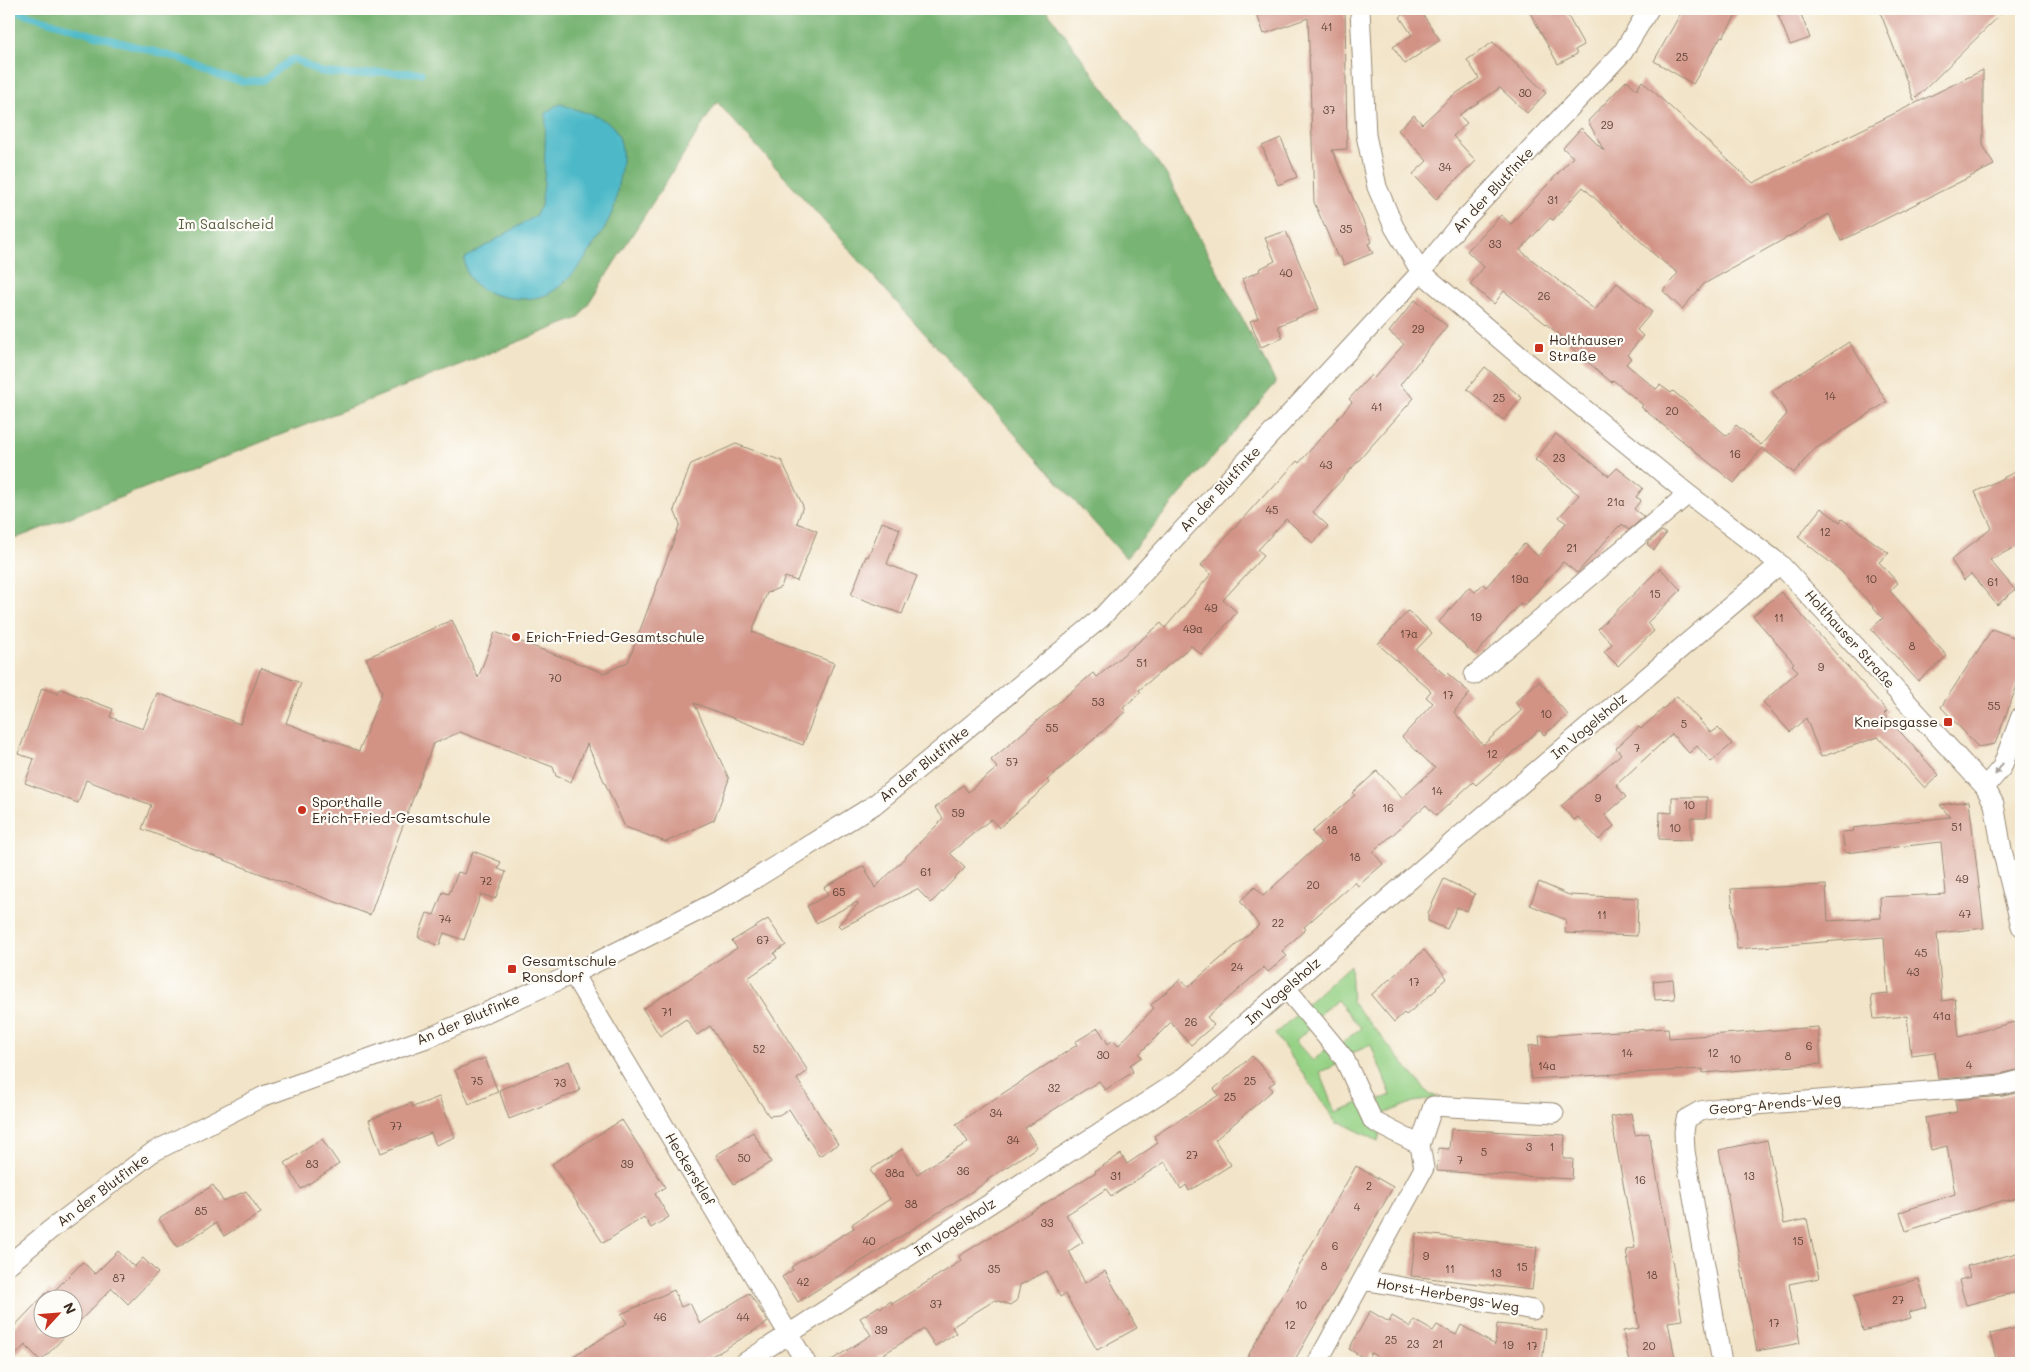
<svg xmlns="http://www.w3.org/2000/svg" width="2030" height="1372" font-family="Mali,sans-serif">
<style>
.green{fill:#96d286;stroke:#687e52}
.forest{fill:#78b473;stroke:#5a6f48}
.water{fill:#4db9c8;stroke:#447273}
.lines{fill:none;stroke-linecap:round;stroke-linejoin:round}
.stream{stroke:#4db9c8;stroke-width:7}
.building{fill:#d29385}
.minor-casing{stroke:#968773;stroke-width:21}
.minor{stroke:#fff;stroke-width:19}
.oneway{fill:#a79f9a}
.poi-dot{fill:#c8321e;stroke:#fdfcf7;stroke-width:2}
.labels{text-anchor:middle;stroke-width:4.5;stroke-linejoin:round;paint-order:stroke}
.number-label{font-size:11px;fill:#614438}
.street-label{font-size:14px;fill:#3b2a1e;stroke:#fdfcf7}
.park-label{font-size:14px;fill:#565c3d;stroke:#fdfcf7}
.poi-label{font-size:14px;fill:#3b2a1e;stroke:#fdfcf7;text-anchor:start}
</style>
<rect width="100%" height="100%" fill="#fdfcf7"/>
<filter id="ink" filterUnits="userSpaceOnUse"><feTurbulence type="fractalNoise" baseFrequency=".02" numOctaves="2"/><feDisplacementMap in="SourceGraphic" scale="10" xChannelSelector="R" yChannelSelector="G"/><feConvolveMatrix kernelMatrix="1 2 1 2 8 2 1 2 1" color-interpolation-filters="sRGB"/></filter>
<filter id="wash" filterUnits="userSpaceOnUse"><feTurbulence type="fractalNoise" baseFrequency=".0096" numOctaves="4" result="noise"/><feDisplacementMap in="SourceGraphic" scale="20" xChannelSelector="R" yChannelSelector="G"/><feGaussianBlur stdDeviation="1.12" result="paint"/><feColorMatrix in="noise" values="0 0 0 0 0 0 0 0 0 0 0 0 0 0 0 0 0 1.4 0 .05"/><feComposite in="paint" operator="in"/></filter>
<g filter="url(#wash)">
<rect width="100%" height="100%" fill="#f2e4c8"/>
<!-- green -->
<path class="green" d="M1350,965L1352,1002L1430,1095L1439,1096L1429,1100L1413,1102L1384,1114L1382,1123L1367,1105L1391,1095L1371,1045L1345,1056L1338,1046L1361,1028L1337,1000L1315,1018L1305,1006Z
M1301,1010L1313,1025L1295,1041L1313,1061L1333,1043L1344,1062L1320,1072L1336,1112L1362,1102L1381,1127L1378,1141L1340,1122L1338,1123L1275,1034Z"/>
<!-- forest -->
<path class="forest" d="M9,9H1046L1166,174L1276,383L1126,558L717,102L579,318L9,541Z"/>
<!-- water -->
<path class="water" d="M561,104C573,109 606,118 613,127C627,145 622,165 618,185C617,192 616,201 614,208C603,235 575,281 548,294C522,306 460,296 465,258L535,216L541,206L544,183L546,113L555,106Z"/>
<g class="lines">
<!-- stream -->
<path class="stream" d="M9,9L94,35L182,59L219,76L246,82L264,80L290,60L294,59L320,72L353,75L381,72L421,73"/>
</g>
<g id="blocks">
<!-- building -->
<path class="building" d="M1255,9H1345L1347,149L1332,150L1372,242L1368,244L1373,253L1344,265L1340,256L1338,258L1314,202L1308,18L1264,34Z
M1412,9H1419L1440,40L1405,64L1393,47L1412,35L1400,17Z
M1528,9H1564L1584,45L1575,50L1577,54L1558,64Z
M1683,9H1740L1723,37L1721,36L1693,84L1654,61Z
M1794,9H1799L1810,38L1790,45L1778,15Z
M1879,9H2006L1914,100Z
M1493,42L1546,93L1527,113L1500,88L1459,115L1467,123L1453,136L1476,161L1436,199L1413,174L1427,161L1398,130L1414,115L1422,124L1451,97L1479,78L1467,60Z
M1983,70V145L1994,165L1841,241L1829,214L1704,284L1682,309L1663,291L1678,273L1656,256L1583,187L1553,220L1550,218L1520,250L1595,310L1617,283L1652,312L1637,330L1643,336L1627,355L1631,358L1626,364L1656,389L1660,385L1671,393L1673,391L1727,436L1736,425L1761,445L1787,414L1772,391L1849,342L1887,402L1812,451L1794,473L1762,448L1734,483L1641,407L1643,405L1613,380L1611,382L1567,344L1569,342L1504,291L1494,304L1470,284L1484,267L1467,251L1501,215L1511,224L1573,157L1563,148L1581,128L1604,151L1588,121L1627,80L1637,90L1642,81L1753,183Z
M1281,138L1297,177L1278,185L1262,146Z
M1286,231L1319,309L1278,326L1283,338L1261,347L1250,321L1258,318L1242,279L1260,271L1259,269L1275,261L1265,238Z
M1415,300L1447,326L1400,385L1414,398L1313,512L1328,526L1313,543L1286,519L1258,550L1264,555L1223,600L1237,612L1201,654L1191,646L1139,690L1141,692L1123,708L1126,711L1047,780L1050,783L999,828L991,819L950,853L965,868L931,903L917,889L841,928L838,925L858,904L857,902L816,923L807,906L828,895L824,887L864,866L875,888L939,823L943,818L935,808L963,785L968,792L997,768L991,760L1093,673L1097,677L1161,623L1165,628L1211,574L1201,565L1270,488L1271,490L1297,461L1299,463L1352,402L1349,399L1371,375L1374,378L1404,344L1389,332Z
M1485,367L1522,398L1503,420L1467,389Z
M1556,434L1609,476L1617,468L1643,488L1636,497L1641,500L1634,509L1644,517L1629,530L1622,524L1620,527L1619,526L1577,573L1563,562L1524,606L1521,603L1475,655L1439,622L1469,587L1475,592L1483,584L1486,587L1524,544L1538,556L1566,523L1559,517L1579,495L1535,460Z
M736,444L782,461L803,506L797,523L817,531L797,581L785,577L781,587L767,593L752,632L834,663L803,745L694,703L729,779L714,820L666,842L625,827L587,744L571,782L556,776L553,767L460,732L433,744L370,915L142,829L151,805L86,780L78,803L25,783L34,759L18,754L42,688L58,694L60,689L113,709L110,717L143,729L157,693L240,724L261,668L301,683L286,723L359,751L382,692L366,658L452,620L478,678L495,632L604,673L628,662L680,524L674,510L691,464Z
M2021,469V544L1990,560L2015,590L1997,605L1971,574L1964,580L1951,560L1992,528L1975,492Z
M1821,508L1840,522L1842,519L1889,553L1879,562L1898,583L1890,591L1947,656L1918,681L1871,629L1883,618L1841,571L1798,537Z
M882,522L900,529L887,564L917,576L902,614L851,595L866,556L868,557Z
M1662,531L1666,534L1654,550L1647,544Z
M1660,568L1681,590L1647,623L1654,631L1618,666L1604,652L1612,644L1598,629Z
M1781,592L1887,711L1884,714L1939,775L1925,788L1878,737L1821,757L1806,718L1790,732L1763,702L1798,671L1792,665L1794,663L1753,616Z
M1408,611L1432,633L1416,650L1445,675L1447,673L1470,693L1454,712L1483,745L1522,710L1515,702L1539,681L1568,715L1544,735L1539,730L1476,785L1473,782L1436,816L1426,805L1373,852L1383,864L1358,886L1355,882L1304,927L1306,929L1282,951L1287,956L1268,972L1264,967L1207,1017L1214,1025L1191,1045L1171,1022L1139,1054L1142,1057L1130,1065L1133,1072L1105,1090L1099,1081L1025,1128L1037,1147L987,1180L988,1181L798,1302L782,1277L793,1270L791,1267L854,1228L852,1224L890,1199L870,1170L902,1149L917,1174L968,1142L956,1124L1077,1045L1075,1042L1098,1028L1108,1044L1113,1040L1118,1046L1154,1008L1151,1005L1181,979L1188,987L1259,925L1240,901L1255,887L1263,896L1321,843L1312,832L1355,795L1353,793L1377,771L1402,798L1435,768L1402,737L1433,703L1426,697L1431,691L1378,644Z
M1992,629L2021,640V675L1995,744L1978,747L1941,707Z
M1677,696L1711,733L1718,728L1732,744L1711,762L1697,746L1689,753L1672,734L1616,785L1626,797L1605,815L1614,826L1599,840L1578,817L1574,820L1561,806L1621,754L1616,748L1639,727L1641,729Z
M1672,797H1707L1706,818H1691V840L1659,839L1660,812L1672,813Z
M1969,801L1984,928L1937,933L1942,1001L1955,999L1959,1037L2014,1022L2021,1046V1069L2000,1074L1938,1079L1935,1052L1911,1055L1907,1016L1874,1019L1871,996L1888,994L1884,937L1737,949L1731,889L1826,885L1828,921L1881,918L1880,897L1946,894L1941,842L1845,853L1842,832L1853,831L1852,828L1950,817L1940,805Z
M473,851L501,862L498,869L506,872L495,899L481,894L464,940L444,933L439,946L418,937L427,913L434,915L443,892L449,894L458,872L465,874Z
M1444,879L1475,894L1467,911L1457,907L1447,929L1428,921V913Z
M1539,882L1569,895L1638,898L1637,936L1565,933L1566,920L1530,905Z
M768,919L786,945L774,953L777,958L748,978L808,1071L797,1079L838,1144L819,1156L789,1109L779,1115L769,1116L710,1026L697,1035L686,1019L660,1036L643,1009L737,948L732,941Z
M1424,950L1447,978L1436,987L1437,989L1406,1015L1404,1013L1394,1022L1371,995Z
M1673,979L1675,999L1655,1000L1653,981Z
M1818,1027L1821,1064L1703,1073V1069L1531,1079L1528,1046L1540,1045L1539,1036L1668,1028L1669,1038Z
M1252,1056L1275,1082L1269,1086L1273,1090L1215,1140L1231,1165L1189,1191L1186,1185L1181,1189L1165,1162L1111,1196L1106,1189L1066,1215L1083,1242L1069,1251L1085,1283L1105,1271L1137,1328L1097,1350L1065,1294L1060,1297L1047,1271L1020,1285L1017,1300L1010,1305L995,1300L952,1327L956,1333L935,1346L924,1329L869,1363H827L871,1335L860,1318L879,1306L881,1308L891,1301L892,1304L961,1261L959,1256L1096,1172L1095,1171L1121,1154L1127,1164L1158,1143L1154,1136L1219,1095L1214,1089Z
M485,1058L498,1092L469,1104L455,1070Z
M569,1061L580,1091L509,1119L499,1090Z
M2021,1092V1197L2006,1201L2005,1200L1906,1231L1900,1212L1955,1194L1947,1146L1931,1150L1925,1118L1957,1112L1955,1100L2003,1096Z
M439,1097L455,1137L436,1145L431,1133L381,1153L369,1120L411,1103L413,1107Z
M1631,1113L1635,1135L1649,1133L1669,1242L1682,1320L1668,1322L1676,1363H1629L1623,1331L1639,1328L1626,1250L1635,1248L1611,1117Z
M622,1120L665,1187L655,1194L669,1217L651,1228L644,1217L603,1243L552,1164Z
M1451,1129L1565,1135L1563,1159H1573L1572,1179L1437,1171L1438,1148L1449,1149Z
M753,1132L771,1162L734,1184L716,1155Z
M322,1139L339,1164L301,1189L285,1163Z
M1767,1140L1784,1224L1807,1219L1819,1278L1789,1284L1800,1343L1757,1351L1719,1150Z
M1356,1166L1393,1187L1382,1207L1293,1363H1244Z
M213,1185L223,1201L246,1191L261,1213L224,1236L216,1223L177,1247L159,1219Z
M1416,1233L1537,1247L1532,1290L1411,1276Z
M118,1251L134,1267L143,1258L158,1273L128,1304L112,1288L72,1329V1300H42V1330H71L41,1361L25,1345L9,1362V1332L49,1290L52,1293L83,1262L95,1274Z
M2021,1252V1291L1966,1305L1959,1280L1970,1277L1967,1266Z
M1919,1279L1927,1307L1909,1312L1911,1318L1863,1331L1854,1296Z
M674,1290L681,1307L690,1303L700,1324L749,1293L768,1322L720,1352L695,1363H562L627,1323L621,1314Z
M1370,1311L1389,1322L1392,1316L1411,1327L1414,1320L1433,1331L1437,1325L1456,1335L1461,1325L1495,1345L1497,1324L1546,1329L1542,1363H1388L1371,1353L1367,1360L1349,1349Z
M2021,1327V1363H1997L1990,1334Z"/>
</g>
</g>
<g filter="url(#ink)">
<use href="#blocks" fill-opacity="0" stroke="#968773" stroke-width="1"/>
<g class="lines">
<!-- minor casing -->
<g class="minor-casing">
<path id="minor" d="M1360,9L1366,135L1377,187L1394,227L1421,272L1528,363L1688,494L1780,564L1985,787L1994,804L2002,850L2021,926
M1474,675L1688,494
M1985,787L2002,767L2021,716
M573,974L806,1363
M1286,988L1344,1058L1373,1121L1420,1145L1424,1168L1317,1363
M1420,1145L1433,1106L1554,1113
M9,1264L50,1230L153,1152L264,1096L435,1035L573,974L722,899L874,805L1100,619L1421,272L1459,225L1623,52L1649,9
M1363,1280L1533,1310
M744,1363L1182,1079L1454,841L1780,564
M1722,1363L1685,1151L1684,1132L1686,1119L1700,1111L1719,1108L2002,1085L2021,1080"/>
</g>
<!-- minor -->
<use href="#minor" class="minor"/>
</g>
<!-- one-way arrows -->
<defs><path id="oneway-solid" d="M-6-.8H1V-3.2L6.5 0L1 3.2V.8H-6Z" transform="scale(1.25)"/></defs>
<use class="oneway" href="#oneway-solid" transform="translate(1999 769) rotate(123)"/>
</g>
<!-- markers -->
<g class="poi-dot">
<rect x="1534" y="343" width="10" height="10" rx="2.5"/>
<circle cx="516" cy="637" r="5"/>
<rect x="1943" y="717" width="10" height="10" rx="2.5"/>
<circle cx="302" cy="810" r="5"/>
<rect x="507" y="964" width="10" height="10" rx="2.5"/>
</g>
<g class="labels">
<!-- number labels -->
<g class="number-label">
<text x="1327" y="31">41</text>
<text x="1682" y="61">25</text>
<text x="1525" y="97">30</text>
<text x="1329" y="114">37</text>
<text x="1607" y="129">29</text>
<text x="1445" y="171">34</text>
<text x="1553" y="204">31</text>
<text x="1346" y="233">35</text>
<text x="1495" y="248">33</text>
<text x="1286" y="277">40</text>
<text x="1544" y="300">26</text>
<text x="1418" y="333">29</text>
<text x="1830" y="400">14</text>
<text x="1499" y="402">25</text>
<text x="1377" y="411">41</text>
<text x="1672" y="415">20</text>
<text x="1735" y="458">16</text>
<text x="1559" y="462">23</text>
<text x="1326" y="469">43</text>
<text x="1616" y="506">21a</text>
<text x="1272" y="514">45</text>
<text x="1825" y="536">12</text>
<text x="1572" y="552">21</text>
<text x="1520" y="583">19a</text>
<text x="1871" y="583">10</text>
<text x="1993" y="586">61</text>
<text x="1655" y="598">15</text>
<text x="1211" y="612">49</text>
<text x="1476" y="621">19</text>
<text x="1779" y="622">11</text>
<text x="1193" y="633">49a</text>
<text x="1409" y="638">17a</text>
<text x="1912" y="650">8</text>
<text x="1142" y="667">51</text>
<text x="1821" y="671">9</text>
<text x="555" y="682">70</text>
<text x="1448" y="699">17</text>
<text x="1098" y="706">53</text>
<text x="1994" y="710">55</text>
<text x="1546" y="718">10</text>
<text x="1684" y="728">5</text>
<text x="1052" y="732">55</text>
<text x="1637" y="752">7</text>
<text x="1492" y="758">12</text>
<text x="1012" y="766">57</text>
<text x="1437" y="795">14</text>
<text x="1598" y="802">9</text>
<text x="1689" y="809">10</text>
<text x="1388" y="812">16</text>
<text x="958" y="817">59</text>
<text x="1957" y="831">51</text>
<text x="1675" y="832">10</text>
<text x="1332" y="834">18</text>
<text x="1355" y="861">18</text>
<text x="926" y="876">61</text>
<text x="1962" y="883">49</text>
<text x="486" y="885">72</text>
<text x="1313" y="889">20</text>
<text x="839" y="896">65</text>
<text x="1965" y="918">47</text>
<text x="1602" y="919">11</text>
<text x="445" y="923">74</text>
<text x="1278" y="927">22</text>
<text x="763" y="944">67</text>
<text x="1921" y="957">45</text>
<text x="1237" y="971">24</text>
<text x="1913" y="976">43</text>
<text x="1414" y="986">17</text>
<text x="667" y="1016">71</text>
<text x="1942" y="1020">41a</text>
<text x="1191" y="1026">26</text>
<text x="1809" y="1050">6</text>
<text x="759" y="1053">52</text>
<text x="1627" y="1057">14</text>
<text x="1713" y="1057">12</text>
<text x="1103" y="1059">30</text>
<text x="1788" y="1060">8</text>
<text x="1735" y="1063">10</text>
<text x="1969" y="1069">4</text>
<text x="1547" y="1070">14a</text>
<text x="477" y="1085">75</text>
<text x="1250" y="1085">25</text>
<text x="560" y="1087">73</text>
<text x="1054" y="1092">32</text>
<text x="1230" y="1101">25</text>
<text x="996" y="1117">34</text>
<text x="396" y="1130">77</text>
<text x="1013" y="1144">34</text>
<text x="1529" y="1151">3</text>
<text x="1552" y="1151">1</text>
<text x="1484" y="1156">5</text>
<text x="1192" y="1159">27</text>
<text x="744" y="1162">50</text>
<text x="1460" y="1164">7</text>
<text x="312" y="1168">83</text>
<text x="627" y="1168">39</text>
<text x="963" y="1175">36</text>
<text x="895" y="1177">38a</text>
<text x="1116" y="1180">31</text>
<text x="1749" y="1180">13</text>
<text x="1640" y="1184">16</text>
<text x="1369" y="1190">2</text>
<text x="911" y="1208">38</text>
<text x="1357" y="1211">4</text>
<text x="201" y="1215">85</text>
<text x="1047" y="1227">33</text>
<text x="869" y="1245">40</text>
<text x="1798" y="1245">15</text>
<text x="1335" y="1250">6</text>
<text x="1426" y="1260">9</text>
<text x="1324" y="1270">8</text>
<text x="1522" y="1271">15</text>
<text x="994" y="1273">35</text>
<text x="1450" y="1273">11</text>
<text x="1496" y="1277">13</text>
<text x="1652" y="1279">18</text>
<text x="119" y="1282">87</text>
<text x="803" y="1286">42</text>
<text x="1898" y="1304">27</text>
<text x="936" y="1308">37</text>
<text x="1301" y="1309">10</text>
<text x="660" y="1321">46</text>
<text x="743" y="1321">44</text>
<text x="1774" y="1327">17</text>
<text x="1290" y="1329">12</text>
<text x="881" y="1334">39</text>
<text x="1391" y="1344">25</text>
<text x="1413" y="1348">23</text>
<text x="1438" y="1348">21</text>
<text x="1508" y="1349">19</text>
<text x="1532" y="1350">17</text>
<text x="1649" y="1350">20</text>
</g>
<!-- street labels -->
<g class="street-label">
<text transform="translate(1493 190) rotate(-47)" y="5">An der Blutfinke</text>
<text transform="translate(1220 489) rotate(-47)" y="5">An der Blutfinke</text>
<text transform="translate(1850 639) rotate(48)" y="5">Holthauser Straße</text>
<text transform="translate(1589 726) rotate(-40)" y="5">Im Vogelsholz</text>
<text transform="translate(924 764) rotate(-39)" y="5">An der Blutfinke</text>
<text transform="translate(1283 991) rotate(-41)" y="5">Im Vogelsholz</text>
<text transform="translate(468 1019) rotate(-23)" y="5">An der Blutfinke</text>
<text transform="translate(1775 1104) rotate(-5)" y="5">Georg-Arends-Weg</text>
<text transform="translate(690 1169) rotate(59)" y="5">Heckersklef</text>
<text transform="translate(103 1190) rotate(-37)" y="5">An der Blutfinke</text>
<text transform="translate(955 1227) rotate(-33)" y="5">Im Vogelsholz</text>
<text transform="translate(1448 1295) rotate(10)" y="5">Horst-Herbergs-Weg</text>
</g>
<!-- park labels -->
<g class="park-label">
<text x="226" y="229">Im Saalscheid</text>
</g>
<!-- poi labels -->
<g class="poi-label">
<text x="1549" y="345">Holthauser<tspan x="1549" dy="16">Straße</tspan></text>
<text x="526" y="642">Erich-Fried-Gesamtschule</text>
<text x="1938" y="727" text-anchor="end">Kneipsgasse</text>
<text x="312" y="807">Sporthalle<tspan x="312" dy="16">Erich-Fried-Gesamtschule</tspan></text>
<text x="522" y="966">Gesamtschule<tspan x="522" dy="16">Ronsdorf</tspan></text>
</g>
</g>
<!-- margin -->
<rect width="2030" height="1372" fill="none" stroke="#fdfcf7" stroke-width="30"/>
<!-- north arrow -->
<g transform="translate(58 1314) rotate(64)"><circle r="24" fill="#fdfcf7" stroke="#afa8a0"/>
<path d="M0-4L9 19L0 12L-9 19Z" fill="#c8321e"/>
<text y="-8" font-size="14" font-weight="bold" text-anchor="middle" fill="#3b2a1e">N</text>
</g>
</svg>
